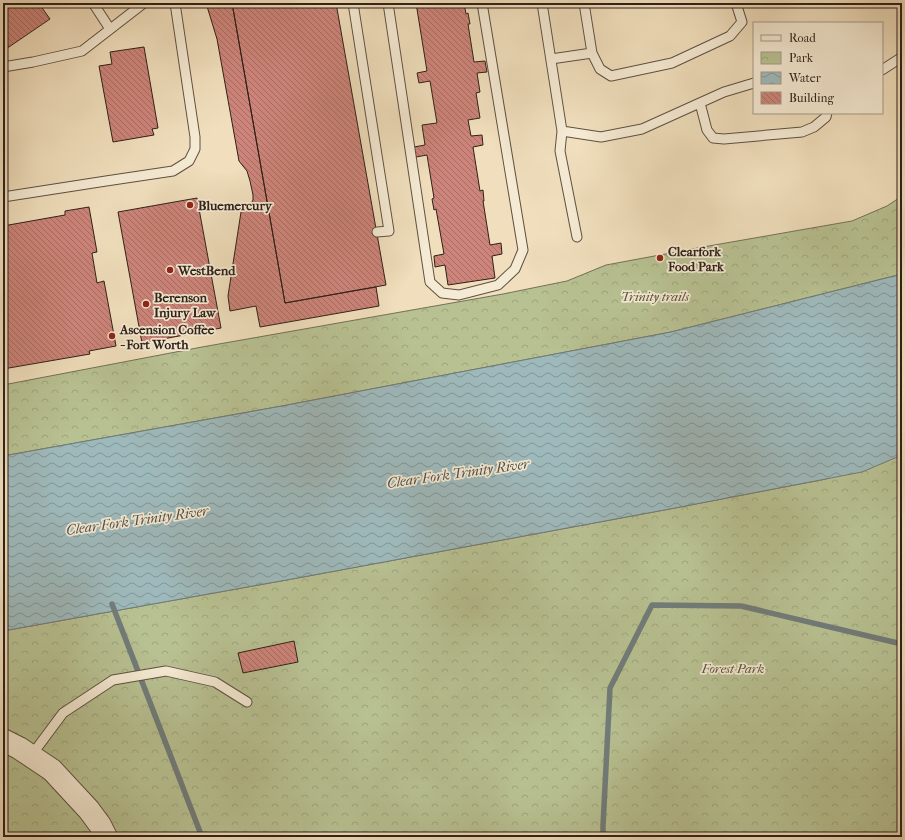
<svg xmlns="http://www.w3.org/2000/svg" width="905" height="840" font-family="'IM FELL French Canon',serif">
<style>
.park{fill:url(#park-crowns);stroke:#737156}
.water{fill:url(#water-waves);stroke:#717c7a}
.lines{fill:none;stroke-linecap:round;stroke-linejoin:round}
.stream{stroke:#717c7a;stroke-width:5.5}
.building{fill:url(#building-back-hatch);stroke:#2e2119}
.service-casing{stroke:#5e5042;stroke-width:11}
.tertiary-casing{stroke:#5e5042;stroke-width:24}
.service{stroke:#f5ead3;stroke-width:9}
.tertiary{stroke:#f5ead3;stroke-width:22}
.poi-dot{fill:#8f2418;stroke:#f5ead3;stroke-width:1.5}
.labels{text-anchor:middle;stroke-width:3.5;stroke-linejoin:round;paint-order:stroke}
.poi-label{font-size:13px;font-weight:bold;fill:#2e2119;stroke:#f5ead3;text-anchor:start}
.park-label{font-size:13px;font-style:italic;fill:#57513d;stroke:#f5ead3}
.water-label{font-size:14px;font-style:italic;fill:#504f4a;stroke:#f5ead3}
</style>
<defs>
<pattern id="park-crowns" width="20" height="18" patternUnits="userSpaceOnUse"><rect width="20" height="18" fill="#b8c192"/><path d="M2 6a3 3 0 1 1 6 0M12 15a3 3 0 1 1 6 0" fill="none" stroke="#9ea67d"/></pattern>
<pattern id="water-waves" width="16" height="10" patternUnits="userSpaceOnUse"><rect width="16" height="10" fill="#9eb9bb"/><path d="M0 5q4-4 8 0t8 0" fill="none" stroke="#819697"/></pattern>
<pattern id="building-back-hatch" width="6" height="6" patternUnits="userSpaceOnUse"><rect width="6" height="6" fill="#cd847a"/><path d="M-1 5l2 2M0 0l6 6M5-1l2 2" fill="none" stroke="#a76c63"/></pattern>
</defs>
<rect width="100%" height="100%" fill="#f0debc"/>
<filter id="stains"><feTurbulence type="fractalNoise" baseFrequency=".005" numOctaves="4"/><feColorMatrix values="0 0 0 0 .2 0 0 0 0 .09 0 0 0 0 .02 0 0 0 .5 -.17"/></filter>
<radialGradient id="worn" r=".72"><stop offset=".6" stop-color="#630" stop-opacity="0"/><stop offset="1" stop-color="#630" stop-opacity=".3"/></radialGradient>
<!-- park -->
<path class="park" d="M902,196V274L671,332L282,406L3,456V385L202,347L503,294L567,281L606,265L703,247L852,221L887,206Z
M902,453V837H3V631L303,577L675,508L826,479Z"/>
<!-- water -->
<path class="water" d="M902,274V455L862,472L675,508L303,577L3,631V456L282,406L671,332Z"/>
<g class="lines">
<!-- stream -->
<path class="stream" d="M112,604L202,837
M603,837V826L610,688L652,605L741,606L902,644"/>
</g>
<!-- building -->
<path class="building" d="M3,3H44L40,5L50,19L3,51Z
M206,3H232L285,303L376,287L379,306L260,327L256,306L230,311L228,296L241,212L247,209L251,204L253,200V195L250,181L247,171L239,161L217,39Z
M232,3H336L386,285L285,303Z
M416,3H464L466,14L468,13L470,24H468L474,62L485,61L487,72L477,73L480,92L476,93L480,118L468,120L471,136L482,135L483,145L473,147L480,191L483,190L484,201H483L490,245L501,243L502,254L492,256L495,278L448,285L445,265L435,267L434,256L444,254L436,209L434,210L432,199L434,198L427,155L416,157L414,147L425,145L422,125L437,123L430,81L419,83L417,73L427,71Z
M144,47L158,128L152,129L154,135L113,142L99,66L112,64L110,52Z
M197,198L221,328L142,343L118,212Z
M89,207L97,252L92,253L97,283L104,281L116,346L89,351L90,354L3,369V226L65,215V211Z
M294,641L298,662L243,673L238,653Z"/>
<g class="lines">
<!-- service casing -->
<g class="service-casing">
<path id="service" d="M93,3L110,29
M353,3L389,231L377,232
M388,3L430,282L442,293L459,295L498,285L515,269L523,250L482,3
M542,3L562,131L601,137L642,129L724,92L754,83
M584,3L592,53L600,69L611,76L672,63L730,36L742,22L736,3
M551,59L592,53
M3,67L33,62L82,51L144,3
M882,70L902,57
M700,103L707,130L713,138L724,139L802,132L814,127L826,117L827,113
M562,131L560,151L577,237
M3,197L106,181L173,171L189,161L195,149V137L175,3
M31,756L63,713L113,680L166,671L215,682L247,702"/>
</g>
<!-- tertiary casing -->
<g class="tertiary-casing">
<path id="tertiary" d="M3,740L19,748L52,770L89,810L100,825L106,837"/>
</g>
<!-- service -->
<use href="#service" class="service"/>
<!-- tertiary -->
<use href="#tertiary" class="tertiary"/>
</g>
<!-- markers -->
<g class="poi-dot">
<circle cx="190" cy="205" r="4"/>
<circle cx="660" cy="258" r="4"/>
<circle cx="170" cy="270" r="4"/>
<circle cx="146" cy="304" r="4"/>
<circle cx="112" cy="336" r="4"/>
</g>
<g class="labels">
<!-- poi labels -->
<g class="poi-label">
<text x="198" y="210">Bluemercury</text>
<text x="668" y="256">Clearfork<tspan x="668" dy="15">Food Park</tspan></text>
<text x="178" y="275">WestBend</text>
<text x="154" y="302">Berenson<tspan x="154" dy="15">Injury Law</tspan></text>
<text x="120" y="334">Ascension Coffee<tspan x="120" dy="15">- Fort Worth</tspan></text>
</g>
<!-- park labels -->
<g class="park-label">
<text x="655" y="301">Trinity trails</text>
<text x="733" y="673">Forest Park</text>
</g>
<!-- water labels -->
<g class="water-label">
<text transform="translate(458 473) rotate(-8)" y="5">Clear Fork Trinity River</text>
<text transform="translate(137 520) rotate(-8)" y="5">Clear Fork Trinity River</text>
</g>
</g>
<!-- margin -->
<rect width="905" height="840" fill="none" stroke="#f0debc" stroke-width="16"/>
<rect x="4" y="4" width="897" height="832" fill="none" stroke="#2e2119" stroke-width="2"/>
<rect x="8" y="8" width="889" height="824" fill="none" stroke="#2e2119"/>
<!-- legend -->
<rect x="753" y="22" width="130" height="92" fill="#f5ead3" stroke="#a59a89"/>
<rect x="761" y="35" width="20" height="6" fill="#f5ead3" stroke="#a59a89"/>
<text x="789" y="42" font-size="12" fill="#2e2119">Road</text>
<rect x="761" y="52" width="20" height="12" fill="url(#park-crowns)" stroke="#a59a89"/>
<text x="789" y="62" font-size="12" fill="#2e2119">Park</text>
<rect x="761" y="72" width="20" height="12" fill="url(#water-waves)" stroke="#a59a89"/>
<text x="789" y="82" font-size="12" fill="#2e2119">Water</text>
<rect x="761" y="92" width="20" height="12" fill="url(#building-back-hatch)" stroke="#a59a89"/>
<text x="789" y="102" font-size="12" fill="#2e2119">Building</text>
<rect width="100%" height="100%" filter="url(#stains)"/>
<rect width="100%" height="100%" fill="url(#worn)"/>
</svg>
